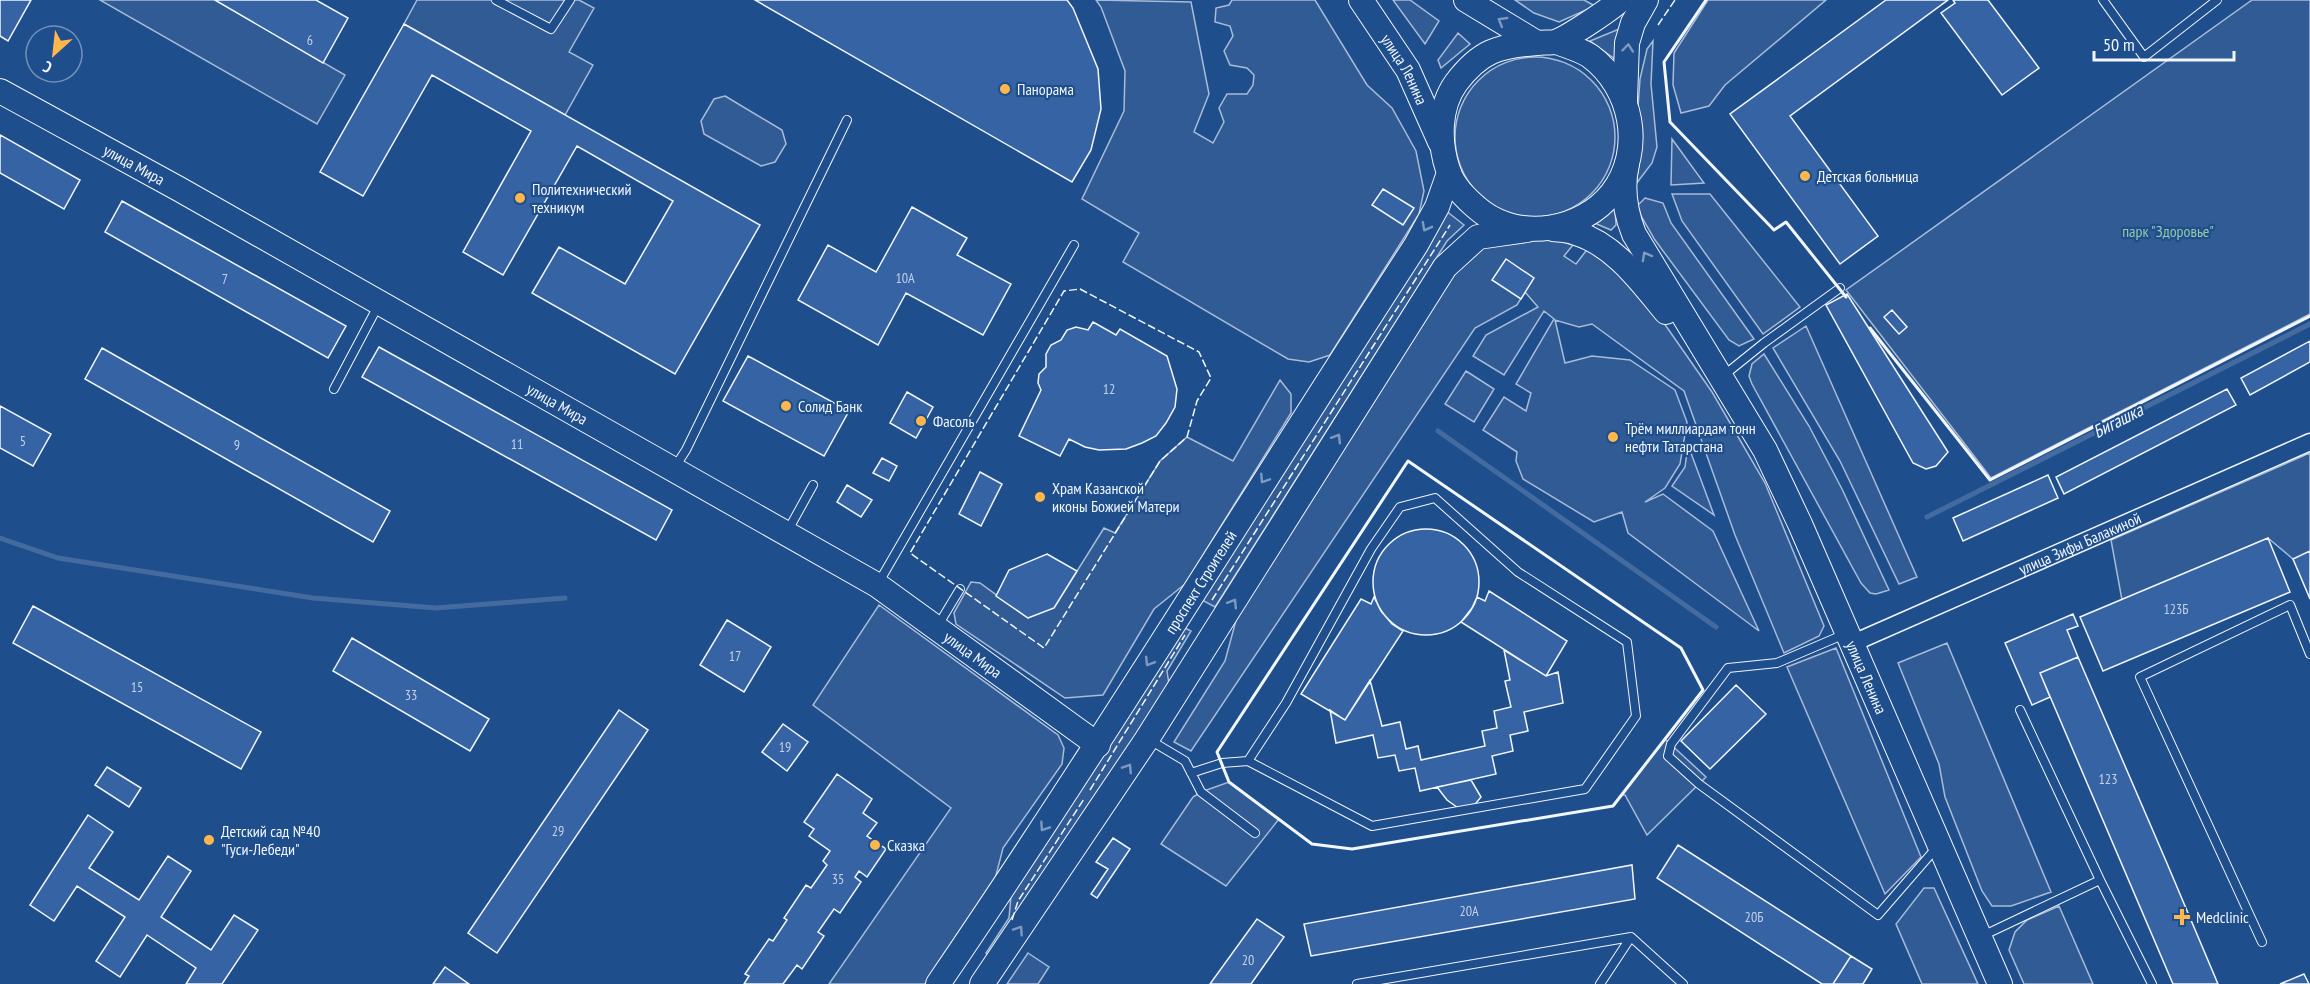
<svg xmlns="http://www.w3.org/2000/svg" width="2310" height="984" font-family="'PT Sans Narrow',sans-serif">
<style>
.built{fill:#305b95;stroke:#a8bbd7;stroke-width:1.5}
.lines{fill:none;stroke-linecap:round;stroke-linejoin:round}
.stream{stroke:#446ba0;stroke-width:5}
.building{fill:#3563a3;stroke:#f2f6ff;stroke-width:1.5}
.lane-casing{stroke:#f2f6ff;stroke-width:10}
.street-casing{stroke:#f2f6ff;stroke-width:19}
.secondary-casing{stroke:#f2f6ff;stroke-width:26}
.lane{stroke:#1f4e8c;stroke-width:8}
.street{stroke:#1f4e8c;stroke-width:16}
.secondary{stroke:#1f4e8c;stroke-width:24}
.fence{stroke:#f2f6ff;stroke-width:1.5;stroke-dasharray:8 3;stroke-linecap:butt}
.wall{stroke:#f2f6ff;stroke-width:3}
.oneway{stroke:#7e9ac0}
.poi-dot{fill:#ffb74d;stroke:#1f4e8c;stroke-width:2}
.labels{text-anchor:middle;stroke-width:4.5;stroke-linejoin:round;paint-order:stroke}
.number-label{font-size:14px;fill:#c3d1e8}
.street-label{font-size:16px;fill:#f2f6ff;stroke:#1f4e8c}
.poi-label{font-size:16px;fill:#f2f6ff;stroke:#1f4e8c;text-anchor:start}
.park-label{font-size:16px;fill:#97c8a6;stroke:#1f4e8c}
.water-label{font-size:18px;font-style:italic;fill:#f2f6ff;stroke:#1f4e8c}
</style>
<rect width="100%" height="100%" fill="#1f4e8c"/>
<!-- built -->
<path class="built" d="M100,0H215L345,75L317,124Z
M417,0H579L594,8L569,52L593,65L565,115L404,24Z
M1096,0L1191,2L1209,94L1194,132L1213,143L1224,122L1219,108L1227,94H1247L1253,85L1254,75L1247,68L1230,65L1224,51L1233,36L1230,26L1215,22L1216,8L1229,5L1232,0H1315L1367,85L1392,108L1416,151L1424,191L1419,214L1330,355L1309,362L1288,359L1123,262L1139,233L1082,199L1124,111L1125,71L1101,7Z
M1393,0H1410L1439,21L1425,44Z
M1515,0H1584L1595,6L1559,22L1534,13Z
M1708,0H1826L1725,85L1709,106L1681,113L1673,85L1674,53Z
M2252,0H2310V314L1991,478L1846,290Z
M1624,27L1615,59L1590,41Z
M1458,33L1470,44L1441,68L1438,60Z
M1653,41L1651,84L1657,147L1652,163L1636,184L1642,144L1638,108L1640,79L1647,49Z
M1455 137a80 80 0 1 1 160 0a80 80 0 1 1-160 0Z
M725,96L782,130L786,144L775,162L761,166L704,134L701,121L714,99Z
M1672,139L1704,183L1671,185Z
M1672,194H1710L1800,307L1763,334L1682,221Z
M1645,198L1663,203L1671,223L1754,339L1739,346L1729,340L1655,240L1636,207Z
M1613,206L1615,209L1616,225L1611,230L1592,222Z
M1445,210L1464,225L1447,241L1215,607L1202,600Z
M1553,239L1573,245L1564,256L1576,264L1589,247L1614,263L1659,316L1712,392L1765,483L1824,626L1819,636L1784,653L1735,535L1684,391L1592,324L1579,327L1555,320L1565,363L1592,356L1630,360L1675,390L1687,422L1680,464L1665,488L1645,502L1663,494L1713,531L1759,631L1628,533L1622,512L1594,522L1523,479L1516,461L1517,452L1483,430L1504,397L1526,411L1531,393L1516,384L1554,319L1544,311L1504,375L1473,356L1486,335L1538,307L1525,292L1517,305L1475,328L1191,751L1174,742L1225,661L1238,613L1451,278L1482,248L1508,241Z
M1806,326L1917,577L1899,584L1840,461L1773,348Z
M1764,354L1809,426L1842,489L1889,590L1876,594L1870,593L1861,583L1752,384L1749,376L1752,364Z
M1466,371L1494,389L1474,422L1445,404Z
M1280,380L1291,394V413L1185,584L1154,609L1103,695L1065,698L956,624L954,613L971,582L980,583L1028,618L1054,608L1104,528L1115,533L1160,461L1187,437L1233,461Z
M1688,445L1714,515L1672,486L1685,467Z
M2310,453V551L2293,559L2268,538L2122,600L2111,540Z
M879,605L1058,735L1064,748L1062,764L1003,848L993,887L927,984H829L951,808L813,705Z
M1185,628L1191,631L1167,671L1169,684L992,958L986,953L1009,918L1011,896Z
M1947,643L2051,892L2011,906H1992L1982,891L1945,797L1939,764L1898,663Z
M1836,648L1921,857L1885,894L1787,667Z
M1665,739L1706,777L1647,835L1625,795H1622Z
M1229,782L1279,819L1226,886L1161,844L1193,797L1201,792Z
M1924,888H1934L1978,984H1922L1896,924Z
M2059,906L2093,984H2024L2009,950L2015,932L2027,920Z
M1028,953L1049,967L1038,984H1007Z"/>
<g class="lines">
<!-- stream -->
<path class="stream" d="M1438,431L1716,627
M1927,517L2310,324
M0,538L58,558L313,598L436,608L565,598"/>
</g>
<!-- building -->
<path class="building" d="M0,0H31L8,41L0,36Z
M215,0H316L348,18L323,63Z
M755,0H1067L1073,8L1098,69L1101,109L1091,150L1072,182Z
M1886,0H1948L1790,116L1878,236L1840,264L1730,114Z
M1953,0H1988L2039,68L2002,95L1941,13L1955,3Z
M404,24L760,225L675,374L532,293L559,247L625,284L673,201L577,146L503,275L463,252L531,131L432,75L363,196L320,172Z
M0,135L80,180L64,209L0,173Z
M1383,189L1414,208L1403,225L1372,205Z
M122,201L346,326L328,358L105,232Z
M912,207L967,238L957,255L1011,284L983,335L906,293L878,345L798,300L828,245L876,272Z
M1506,259L1534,278L1521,299L1492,280Z
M1847,294L1948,452L1936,466L1926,469L1913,463L1826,305Z
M1892,310L1907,327L1899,334L1884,317Z
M1093,322L1116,335L1120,329L1167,356L1177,389L1175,407L1166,423L1156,436L1142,443L1126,449L1099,450L1085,447L1069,439L1060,456L1019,436L1041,390L1038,383L1039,374L1046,367V354L1051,345L1061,340L1067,330L1076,327L1088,330Z
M2310,341V362L2250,395L2241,378Z
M379,347L672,510L656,540L362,377Z
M102,348L390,511L373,542L85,379Z
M748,356L849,411L824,456L723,401Z
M2227,389L2236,405L2064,494L2056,477Z
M907,392L933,407L916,438L890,423Z
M0,406L51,434L33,466L0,448Z
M882,458L897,466L889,481L873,473Z
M980,472L1002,484L981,526L959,514Z
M2048,475L2058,498L1963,541L1953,518Z
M847,485L872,500L861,517L837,502Z
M1373 582a53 53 0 1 1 106 0a53 53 0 1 1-106 0Z
M2268,538L2290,592L2103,671L2080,617Z
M2310,551V599L2293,559Z
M1047,554L1077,571L1054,608L1028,618L996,596L1009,570Z
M1489,591L1567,641L1546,676L1461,622L1472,608L1477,597L1485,601Z
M1374,597L1381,611L1392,624L1403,631L1345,720L1301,694L1361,599L1371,604Z
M33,606L261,732L241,769L13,643Z
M2073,614L2078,626L2067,630L2078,657L2040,673L2050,697L2032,705L2005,643Z
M727,620L771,647L744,692L700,665Z
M352,638L489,719L470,751L333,671Z
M1504,650L1546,676L1558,672L1563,703L1524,712L1528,731L1510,735L1513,751L1492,756L1496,774L1420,791L1415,768L1399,771L1395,755L1378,758L1373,735L1336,743L1330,710L1345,720L1370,680L1382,726L1400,722L1406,749L1418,746L1421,760L1485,746L1482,731L1497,728L1494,711L1511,707L1505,681L1510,680Z
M2078,657L2166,861L2218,984H2173L2040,673Z
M1736,685L1766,714L1710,769L1681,741Z
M619,710L648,730L497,953L468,933Z
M783,724L808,742L787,771L762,752Z
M107,767L141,788L129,807L95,785Z
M837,774L872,799L863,813L877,823L867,836L886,849L867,877L859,871L855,877L861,882L840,913L834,909L818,932L824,936L802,969L797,965L783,984H744L749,976L745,974L769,939L773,941L787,920L784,918L806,885L811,888L827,865L823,861L830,851L809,836L814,829L804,822Z
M1471,780L1481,797L1472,808L1461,810L1447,800L1437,787Z
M88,815L113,832L89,868L139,900L168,856L191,871L161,917L211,950L234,915L258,930L222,984H186L196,968L147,935L120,977L96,961L125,917L77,886L54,921L30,905Z
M1113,838L1130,849L1097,898L1091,894L1108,869L1096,862Z
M1678,845L1851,956L1833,984H1822L1657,878Z
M1632,865L1635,899L1311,956L1304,924Z
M1257,919L1284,937L1251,984H1210Z
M1851,956L1872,969L1863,984H1833Z
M445,967L469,984H433Z
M2304,974L2309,984H2280Z"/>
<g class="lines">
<!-- lane casing -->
<g class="lane-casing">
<path id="lane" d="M496,0L551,29L570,0
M2103,0L2144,57L2217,0
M1723,376L1764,343L1840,288
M334,389L379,304
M675,467L686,450L847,120
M787,532L813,485
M879,582L1074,245
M937,627L960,589
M1845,634L1777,663L1728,668L1671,744L1668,756L1699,784L1878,915L1937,847
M2020,710L2100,880
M1148,739L1185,761L1201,792L1255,833
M1191,773L1222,763L1248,761L1372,826L1585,789L1636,716L1627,642L1518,572L1435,498L1400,507L1371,549L1286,703L1248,761
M1980,937L2100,880L2152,984
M2262,942L2140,677L2290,605L2310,654
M1357,984L1631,937L1683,984
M1600,984L1631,937"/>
</g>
<!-- street casing -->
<g class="street-casing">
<g id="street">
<path id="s1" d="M1851,644L2310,442"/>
</g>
</g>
<!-- secondary casing -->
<g class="secondary-casing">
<g id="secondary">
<path id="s2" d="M1361,0L1408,70L1440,142"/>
<path d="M1466,0L1537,43"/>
<path d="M1557,42C1567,46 1581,50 1590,56C1632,87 1645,150 1612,193C1582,231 1521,241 1482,212C1468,201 1453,187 1448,170C1439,143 1438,108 1456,83C1480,51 1498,46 1537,43C1543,42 1550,43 1555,42C1566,39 1611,9 1620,0"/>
<path id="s3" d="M0,91L179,189L877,585L1098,745"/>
<path d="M1625,100L1627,43L1633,23L1646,0"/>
<path id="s4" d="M1627,164C1621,189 1625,211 1634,234L1765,450L1800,524L2000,984"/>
<path d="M1553,229C1561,230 1569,230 1576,233C1615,245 1641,282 1666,312"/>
<path id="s5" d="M938,984C1103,742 1256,491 1416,245L1437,207L1449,173"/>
<path d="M982,984L1147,739L1445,267L1478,237L1527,230"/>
</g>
</g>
<!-- lane -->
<use href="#lane" class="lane"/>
<!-- street -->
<use href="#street" class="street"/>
<!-- secondary -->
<use href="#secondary" class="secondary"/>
<!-- fence -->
<path class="fence" d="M1658,25L1675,0
M1080,289L1199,352L1211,378L1197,401L1187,437L1160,461L1044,648L910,553L1064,291Z
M1212,600L1450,225
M1090,790L1185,635
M1012,920L1018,901L1084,799"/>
<!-- wall -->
<path class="wall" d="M1706,0L1664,62L1670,122L1774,230L1786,222L1846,297
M1870,328L1990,480L2310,316
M1408,461L1681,648L1703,690L1613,806L1352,849L1312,844L1229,782L1217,752Z"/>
</g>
<!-- one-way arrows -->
<defs><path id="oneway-chevron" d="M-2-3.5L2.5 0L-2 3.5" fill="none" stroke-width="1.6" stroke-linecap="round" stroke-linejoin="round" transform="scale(1.5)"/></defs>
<g class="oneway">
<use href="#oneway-chevron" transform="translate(1502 21) rotate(-149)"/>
<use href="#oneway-chevron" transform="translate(1628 48) rotate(-84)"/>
<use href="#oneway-chevron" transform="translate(1426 227) rotate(118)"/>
<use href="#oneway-chevron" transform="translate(1646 256) rotate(-119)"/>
<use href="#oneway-chevron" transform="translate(1337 438) rotate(-58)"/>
<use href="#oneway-chevron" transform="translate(1264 479) rotate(123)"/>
<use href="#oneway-chevron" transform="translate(1233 603) rotate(-58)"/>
<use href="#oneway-chevron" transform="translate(1149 662) rotate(122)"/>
<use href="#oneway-chevron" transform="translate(1128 768) rotate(-57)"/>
<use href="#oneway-chevron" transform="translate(1044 827) rotate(124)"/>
<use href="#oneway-chevron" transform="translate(1019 930) rotate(-56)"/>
</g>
<!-- markers -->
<g class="poi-dot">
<circle cx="1005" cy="89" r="6"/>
<circle cx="1805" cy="176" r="6"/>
<circle cx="520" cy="198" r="6"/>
<circle cx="786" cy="406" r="6"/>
<circle cx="921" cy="421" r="6"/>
<circle cx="1613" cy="437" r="6"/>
<circle cx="1040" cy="497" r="6"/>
<circle cx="209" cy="840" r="6"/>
<circle cx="875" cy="845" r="6"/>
<path d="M2179 908h6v6h6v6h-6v6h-6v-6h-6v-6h6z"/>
</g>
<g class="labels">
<!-- number labels -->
<g class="number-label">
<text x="310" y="45">6</text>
<text x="905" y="283">10А</text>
<text x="225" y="284">7</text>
<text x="1109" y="394">12</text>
<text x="23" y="446">5</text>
<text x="517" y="449">11</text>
<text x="237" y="450">9</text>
<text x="2176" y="614">123Б</text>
<text x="735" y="661">17</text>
<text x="137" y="692">15</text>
<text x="411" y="700">33</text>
<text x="785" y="752">19</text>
<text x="2108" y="784">123</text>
<text x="558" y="836">29</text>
<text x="838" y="884">35</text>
<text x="1469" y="916">20А</text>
<text x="1754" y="922">20Б</text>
<text x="1248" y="965">20</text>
</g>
<!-- street labels -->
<g class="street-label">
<text dy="6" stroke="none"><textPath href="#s2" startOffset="82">улица Ленина</textPath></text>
<text dy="6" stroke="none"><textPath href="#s3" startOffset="153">улица Мира</textPath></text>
<text dy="6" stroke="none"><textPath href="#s3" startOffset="639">улица Мира</textPath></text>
<text dy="6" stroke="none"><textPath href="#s1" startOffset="250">улица Зифы Балакиной</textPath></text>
<text dy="6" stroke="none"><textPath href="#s5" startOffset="480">проспект Строителей</textPath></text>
<text dy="6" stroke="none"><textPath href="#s3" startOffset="1125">улица Мира</textPath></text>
<text dy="6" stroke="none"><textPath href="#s4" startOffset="573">улица Ленина</textPath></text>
</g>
<!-- poi labels -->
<g class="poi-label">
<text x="1017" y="95">Панорама</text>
<text x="1817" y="182">Детская больница</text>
<text x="532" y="195">Политехнический<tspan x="532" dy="18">техникум</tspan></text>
<text x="798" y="412">Солид Банк</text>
<text x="933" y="427">Фасоль</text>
<text x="1625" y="434">Трём миллиардам тонн<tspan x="1625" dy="18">нефти Татарстана</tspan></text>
<text x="1052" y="494">Храм Казанской<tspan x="1052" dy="18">иконы Божией Матери</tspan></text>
<text x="221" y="837">Детский сад №40<tspan x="221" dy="18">"Гуси-Лебеди"</tspan></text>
<text x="887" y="851">Сказка</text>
<text x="2196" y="923">Medclinic</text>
</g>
<!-- park labels -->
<g class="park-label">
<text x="2168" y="237">парк "Здоровье"</text>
</g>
<!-- water labels -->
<g class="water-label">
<text transform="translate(2118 421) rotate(-27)" y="6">Бигашка</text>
</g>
</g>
<!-- north arrow -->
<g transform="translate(54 54) rotate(207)"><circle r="28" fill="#1f4e8c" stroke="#7391ba" stroke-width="1.5"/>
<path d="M0-4.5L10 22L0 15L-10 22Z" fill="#ffb74d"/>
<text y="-9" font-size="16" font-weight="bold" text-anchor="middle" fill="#f2f6ff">С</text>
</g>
<!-- scale -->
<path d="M2094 51v9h140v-9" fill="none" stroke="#f2f6ff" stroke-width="3"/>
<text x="2103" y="51" font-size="18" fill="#f2f6ff" stroke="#1f4e8c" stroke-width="4.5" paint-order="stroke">50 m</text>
</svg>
